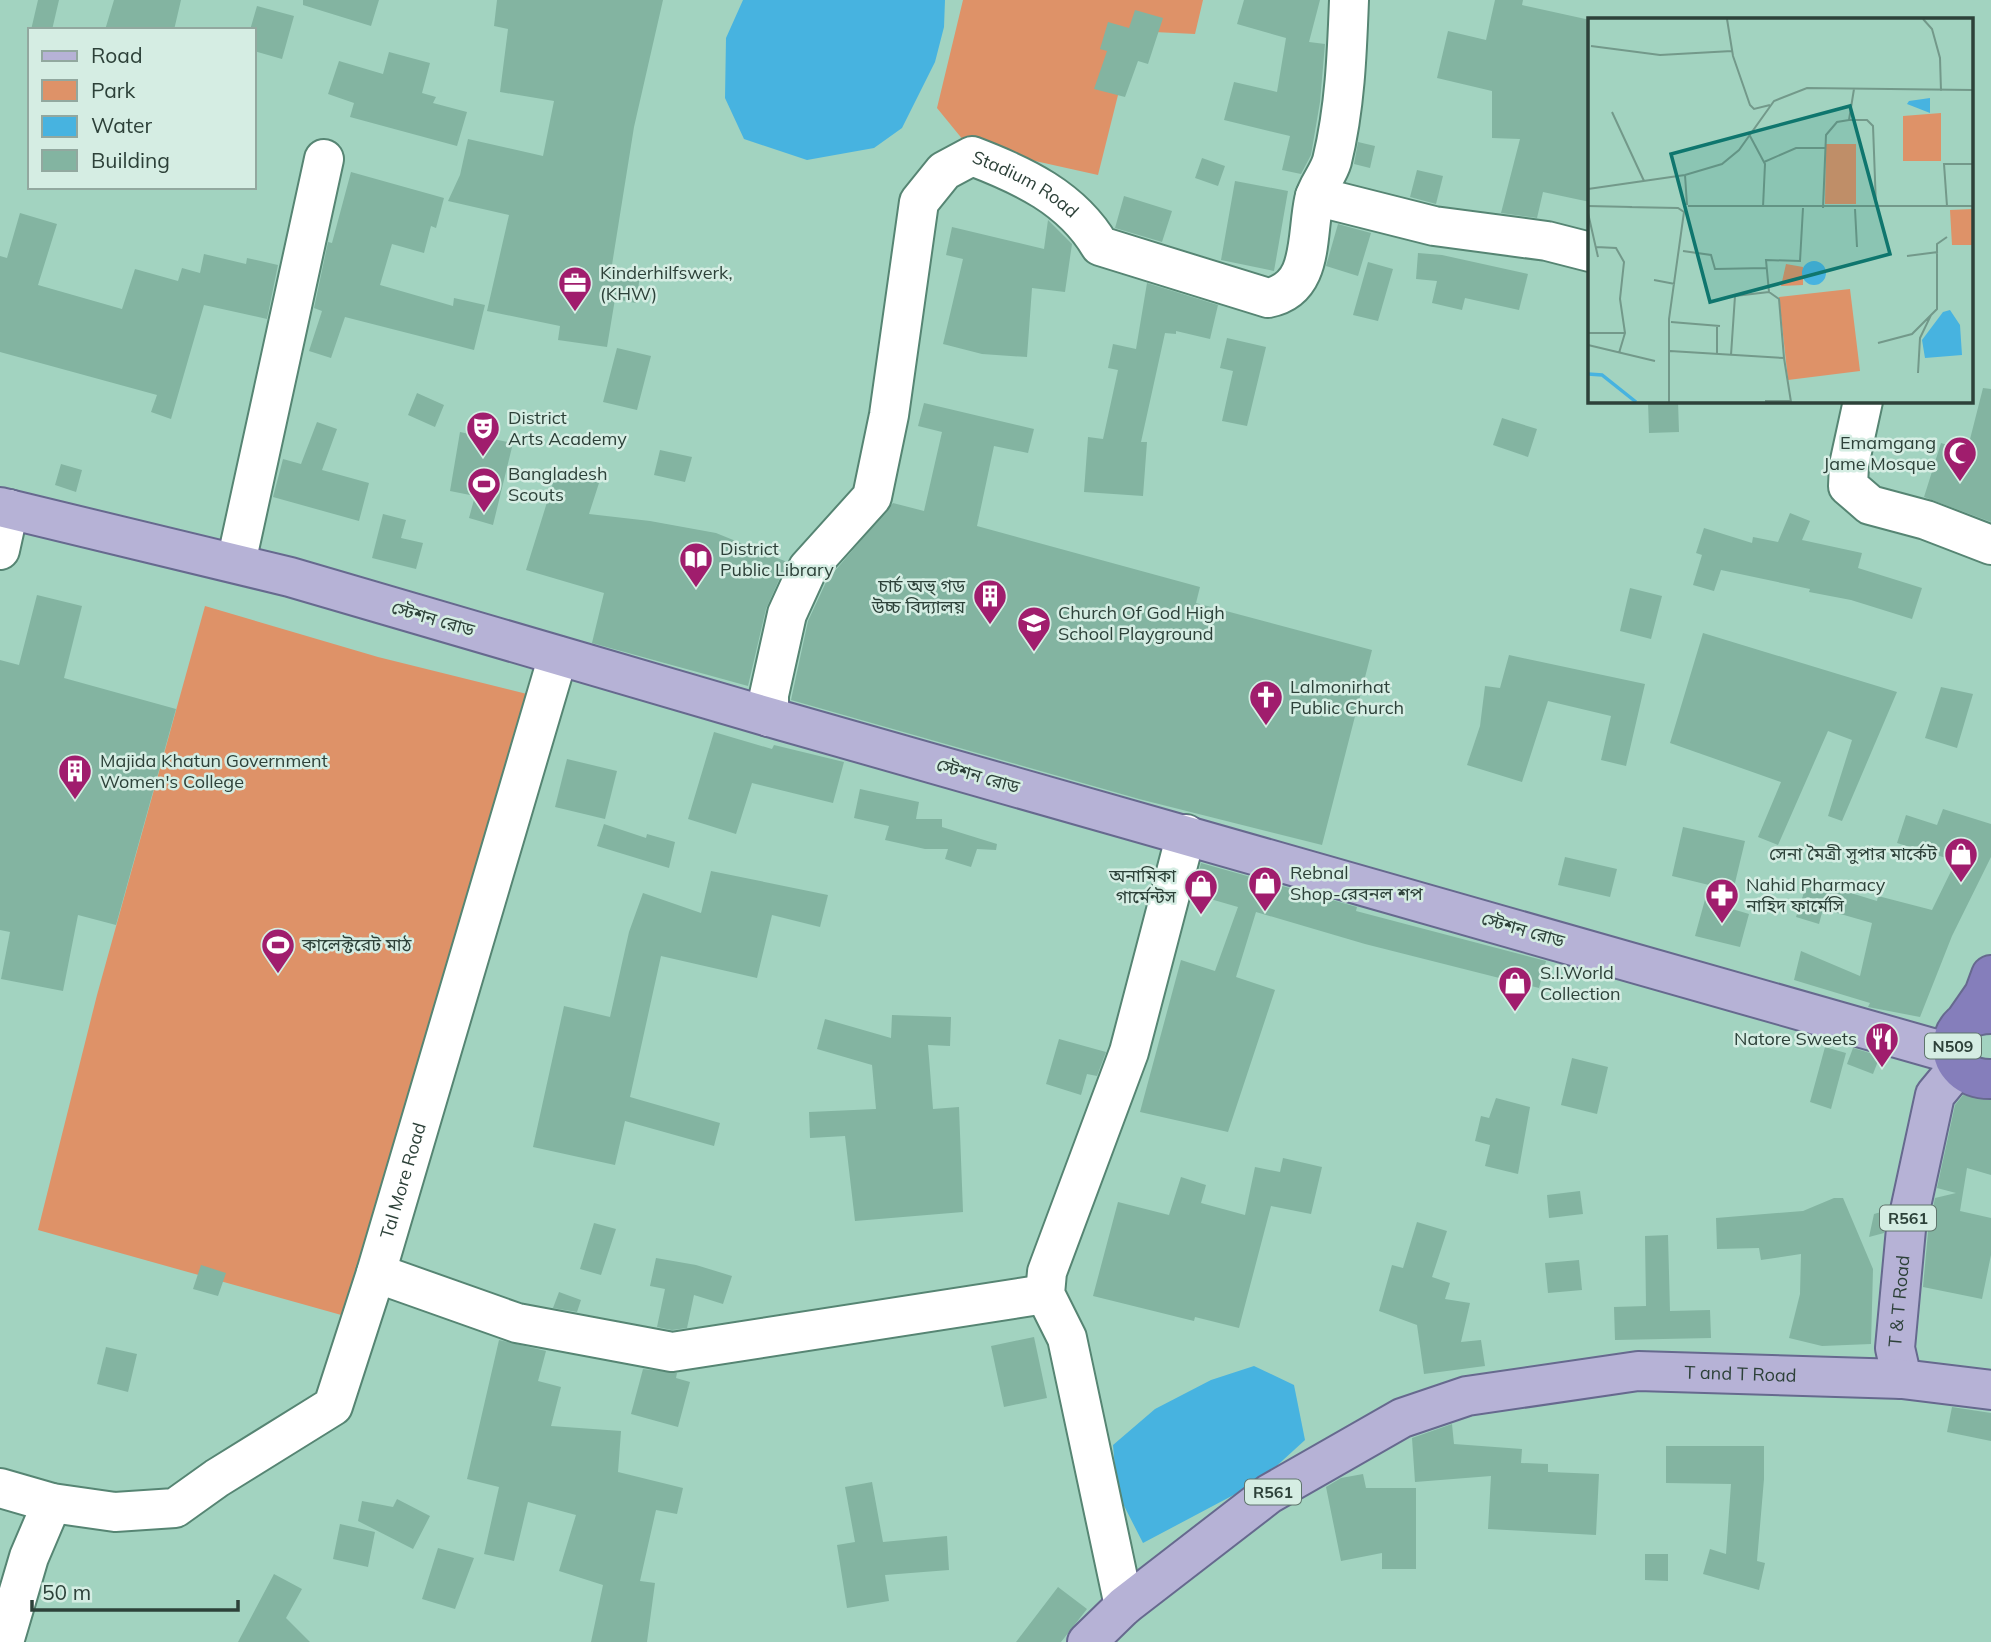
<svg xmlns="http://www.w3.org/2000/svg" width="1991" height="1642" font-family="Mulish,'Noto Sans Bengali',sans-serif">
<style>
.green{fill:#de9268}
.water{fill:#47b3e0}
.building{fill:#83b4a1}
.lines{fill:none;stroke-linecap:round;stroke-linejoin:round}
.minor-casing{stroke:#568573;stroke-width:42}
.major-casing{stroke:#66698e;stroke-width:42}
.highway-casing{stroke:#66698e;stroke-width:42}
.minor{stroke:#fff;stroke-width:38}
.major{stroke:#b6b2d6;stroke-width:38}
.highway{stroke:#857ebb;stroke-width:38}
.labels{text-anchor:middle;stroke-width:5;stroke-linejoin:round;paint-order:stroke}
.shield{fill:#d5ede3;stroke:#5f756c;stroke-width:2}
.shield-label{font-size:16px;font-weight:bold;fill:#2d4139}
.street-label{font-size:18px;fill:#2d4139;stroke:#d5ede3}
.poi-label{font-size:18px;fill:#2d4139;stroke:#d5ede3;text-anchor:start}
.inset-river{fill:none;stroke:#47b3e0;stroke-width:3.5}
.inset-road{fill:none;stroke:#73998a;stroke-width:2}
.view{fill:#0f766e;fill-opacity:0.15;stroke:#0f766e;stroke-width:3.5}
.inset-edge{fill:none;stroke:#2d4139;stroke-width:3.5}
</style>
<rect width="100%" height="100%" fill="#a2d3c0"/>
<!-- green -->
<path class="green" d="M963,0H1203L1195,34L1134,31L1098,175L968,146L937,108Z
M205,606L378,657L535,696L352,1318L38,1230L97,995Z"/>
<!-- water -->
<path class="water" d="M743,0H945L944,27L935,62L902,128L874,148L807,160L744,139L725,98L726,38Z
M1254,1366L1294,1385L1305,1440L1260,1481L1143,1543L1117,1492L1113,1445L1155,1409L1211,1380Z"/>
<!-- building -->
<path class="building" d="M38,0H59L52,30H31Z
M114,0H181L174,30H105Z
M303,0H379L371,26L303,5Z
M497,0H663L634,127L611,271L640,276L636,303L615,299L607,347L558,340L560,326L487,311L509,215L448,201L460,175L468,139L543,156L554,101L500,92L508,29L494,26Z
M1244,0H1320L1309,42L1325,44L1320,102L1311,155L1301,174L1282,170L1290,136L1224,120L1234,82L1277,92L1286,38L1237,24Z
M1495,0H1523L1522,5L1590,20V202L1543,192L1537,218L1501,213L1520,139L1492,138V91L1437,78L1448,31L1486,40Z
M257,6L294,16L282,59L254,51V30H250Z
M1135,10L1163,18L1148,64L1138,61L1125,97L1094,89L1107,51L1100,49L1108,22L1129,28Z
M389,52L430,63L422,93L436,97L433,103L467,112L457,146L350,117L354,103L328,94L339,61L383,74Z
M1358,142L1375,146L1370,168L1354,164Z
M1202,158L1225,166L1218,186L1195,178Z
M1417,170L1443,176L1436,204L1410,197Z
M351,172L444,198L436,228L431,226L424,253L392,244L380,285L453,306L454,298L485,305L474,350L345,317L331,358L309,351L322,311L314,308L328,242L332,243Z
M1235,181L1288,191L1274,271L1221,260Z
M1124,196L1172,211L1162,242L1115,228Z
M20,213L57,224L38,285L122,309L135,269L178,281L182,268L200,273L204,254L246,264L247,258L278,265L267,319L204,305L171,419L151,412L157,395L0,352V256L7,258Z
M1048,220L1072,244L1065,292L1032,288L1027,357L982,354L943,344L963,259L946,255L952,227L1044,249Z
M1338,224L1371,233L1358,276L1326,266Z
M1418,253L1442,255L1528,274L1519,310L1465,298L1462,310L1432,303L1437,281L1416,279Z
M1368,262L1393,269L1378,321L1353,315Z
M1147,283L1218,305L1210,339L1176,331V334L1165,333L1141,442H1147L1143,496L1084,492L1088,437L1103,439L1118,370L1108,368L1113,344L1136,349Z
M1227,338L1266,347L1247,426L1222,421L1233,371L1220,368Z
M617,348L651,356L637,410L603,402Z
M1983,388L1991,389V522L1924,497L1941,443L1967,451Z
M417,393L444,405L435,427L408,415Z
M1648,401H1678L1679,432L1649,433Z
M924,403L1034,429L1028,453L994,446L977,526L1200,587L1196,603L1372,650L1322,845L1139,799L791,700L808,621L827,580L893,503L924,511L942,432L918,426Z
M1502,418L1537,429L1528,457L1493,445Z
M317,422L337,429L322,470L369,483L359,521L273,497L283,459L301,464Z
M460,432L513,443L493,525L469,518L475,496L450,491Z
M660,450L692,457L685,482L654,475Z
M61,464L82,470L76,492L55,485Z
M557,470L599,483L589,514L650,521L716,533L787,562L766,609L748,686L592,643L604,593L526,570Z
M1790,513L1810,521L1802,540L1862,553L1858,568L1922,588L1912,619L1851,600L1809,592L1810,589L1721,570L1714,591L1693,585L1702,555L1696,553L1704,528L1752,543L1753,537L1778,542Z
M383,514L406,520L401,538L423,543L416,569L372,558Z
M1630,588L1662,596L1651,639L1620,631Z
M37,595L82,606L64,678L176,709L116,925L78,915L63,991L1,979L10,932L0,930V660L19,665Z
M1703,633L1897,692L1842,821L1828,816L1852,740L1828,731L1778,845L1758,837L1781,782L1670,743Z
M1509,655L1645,684L1626,766L1601,760L1611,716L1548,701L1522,782L1467,765L1480,726L1485,686L1500,688Z
M1941,687L1973,694L1957,748L1925,738Z
M714,732L772,749L774,745L844,762L833,803L752,783L736,834L688,819Z
M567,759L617,771L605,819L555,807Z
M860,789L919,802L916,819H942V827L997,844L996,850L977,849L971,867L945,859L948,849H925L885,840L889,826L854,818Z
M1943,809L1991,824V857L1952,936L1920,1017L1868,1007L1870,1003L1794,980L1801,951L1860,976L1872,923L1823,909L1819,924L1796,917L1808,880L1877,901L1878,896L1932,910L1956,861L1897,843L1906,815L1937,825Z
M604,824L646,838L647,834L675,842L669,868L597,846Z
M1683,827L1745,841L1729,908L1749,914L1740,947L1695,936L1709,885L1672,876Z
M1565,857L1617,869L1610,897L1558,885Z
M1201,863L1357,907L1356,911L1546,961L1539,988L1365,944L1256,912L1236,977L1275,990L1228,1132L1140,1112L1181,960L1215,971L1238,907L1193,894Z
M711,871L828,895L820,927L772,915L757,978L661,956L630,1097L720,1123L714,1146L625,1121L615,1165L533,1147L564,1006L610,1017L629,932L643,893L701,913Z
M892,1015L951,1017L950,1046L928,1045L933,1109L959,1107L963,1212L855,1221L845,1136L810,1138L809,1112L876,1109L872,1065L817,1049L825,1019L891,1038Z
M1059,1039L1106,1052L1097,1076L1087,1074L1081,1095L1046,1084Z
M1825,1047L1846,1053L1831,1109L1810,1102Z
M1853,1048L1880,1056L1873,1074L1847,1064Z
M1572,1058L1608,1067L1597,1114L1561,1105Z
M1963,1095L1991,1100V1175L1967,1168L1960,1211L1991,1218V1255L1982,1299L1923,1287L1928,1232L1935,1198L1956,1193L1937,1188L1955,1105Z
M1496,1098L1530,1107L1518,1174L1485,1166L1490,1145L1475,1141L1481,1116L1489,1118Z
M1283,1158L1322,1167L1311,1214L1271,1206L1239,1328L1195,1317L1194,1321L1093,1296L1118,1202L1169,1215L1181,1177L1206,1185L1201,1203L1245,1215L1255,1167L1280,1172Z
M1580,1191L1583,1214L1549,1218L1547,1195Z
M1834,1198H1843L1873,1269L1871,1344L1822,1346L1789,1338L1800,1294L1801,1254L1761,1260L1759,1248L1717,1249L1716,1218L1803,1211Z
M1888,1210L1884,1233L1869,1237L1874,1214Z
M1417,1222L1447,1231L1432,1277L1450,1283L1445,1299L1470,1303L1461,1342L1481,1340L1485,1366L1424,1374L1417,1325L1379,1311L1392,1265L1403,1268Z
M594,1223L616,1229L601,1275L580,1269Z
M1668,1235L1670,1311L1710,1310L1711,1338L1615,1340L1614,1307L1646,1306L1645,1236Z
M656,1258L696,1265L732,1276L723,1304L694,1295L687,1328L672,1330L657,1327L665,1289L650,1286Z
M1579,1260L1582,1290L1548,1293L1545,1263Z
M201,1265L226,1273L218,1296L193,1289Z
M559,1292L581,1300L577,1312L553,1308Z
M1034,1337L1047,1398L1004,1407L991,1346Z
M499,1340L546,1351L538,1381L561,1387L551,1426L621,1431L618,1472L683,1488L677,1514L656,1510L640,1581L655,1583L647,1642H591L603,1585L559,1571L576,1515L528,1502L514,1561L484,1554L499,1487L467,1479Z
M106,1347L137,1354L128,1392L97,1384Z
M643,1369L677,1373L676,1378L690,1382L678,1427L631,1414Z
M1952,1407L1991,1413V1441L1947,1432Z
M1452,1424L1454,1444L1522,1449L1521,1463L1548,1464V1472L1599,1474L1596,1535L1488,1529L1491,1476L1415,1482L1412,1438Z
M1666,1446H1764V1479L1757,1561L1765,1563L1759,1590L1703,1574L1710,1549L1726,1554L1731,1484L1666,1483Z
M1363,1474L1366,1488H1416V1569H1382V1553L1341,1561L1326,1487L1341,1478Z
M872,1482L883,1542L947,1536L949,1570L885,1575L889,1601L847,1608L837,1545L855,1542L845,1487Z
M397,1499L430,1516L413,1549L358,1521L362,1501L393,1507Z
M340,1524L375,1532L368,1567L333,1559Z
M438,1548L474,1558L455,1609L422,1599Z
M1645,1554H1668V1581L1645,1580Z
M274,1574L302,1589L286,1618L310,1642H238Z
M1058,1587L1087,1609L1061,1642H1016Z"/>
<g class="lines">
<!-- minor casing -->
<g class="minor-casing">
<g id="minor">
<path d="M1315,196L1434,226L1547,241L1590,252"/>
<path d="M1863,401L1849,465L1848,486L1870,505L1926,520L1991,545"/>
<path d="M0,550L9,509"/>
<path d="M236,563L324,159"/>
<path id="s1" d="M769,717V695L787,614L808,568L872,497L889,415L919,202L944,171L972,156C1022,175 1072,198 1100,246L1268,298C1314,289 1306,238 1314,200C1317,186 1328,175 1332,161C1345,108 1347,54 1349,0"/>
<path d="M376,1273L517,1323L672,1352L1045,1294"/>
<path id="s2" d="M0,1488L52,1503L115,1512L175,1508L217,1478L333,1406L376,1273L558,656"/>
<path d="M1124,1606L1067,1338L1045,1294L1047,1272L1129,1052L1186,834"/>
<path d="M4,1642L29,1557L52,1503"/>
</g>
</g>
<!-- major casing -->
<g class="major-casing">
<g id="major">
<path d="M0,507L290,577L769,717L1953,1054"/>
<path id="s3" d="M1902,1379L1895,1348L1906,1229L1935,1095L1959,1066"/>
<path id="s4" d="M1087,1642L1124,1606L1269,1494L1402,1418L1467,1396L1638,1371L1902,1379L1991,1390"/>
</g>
</g>
<!-- highway casing -->
<g class="highway-casing">
<path id="highway" d="M1991,1014C1939,1014 1940,1080 1991,1079
M1966,1020L1984,994L1991,975"/>
</g>
<!-- minor -->
<use href="#minor" class="minor"/>
<!-- major -->
<use href="#major" class="major"/>
<!-- highway -->
<use href="#highway" class="highway"/>
</g>
<!-- icons -->
<defs>
<g id="office-pin" transform="scale(1.75)"><path d="M0 17L-7.5 6A9.5 9.5 0 1 1 7.5 6Z" fill="#a01d6d" stroke="#d5ede3"/><path d="M-6-3h4V-5.5h4V-3h4V5H-6ZM-1-4.5V-3h2v-1.5ZM-6 0V1H6V0Z" fill="#fff"/></g>
<g id="theatre-pin" transform="scale(1.75)"><path d="M0 17L-7.5 6A9.5 9.5 0 1 1 7.5 6Z" fill="#a01d6d" stroke="#d5ede3"/><path d="M-5-5.5Q0-4 5-5.5V0Q5 5 0 6Q-5 5-5 0ZM-3.3-2.5H-1v1.5H-3.3ZM1-2.5H3.3v1.5H1ZM-2.8 1Q0 5.5 2.8 1Z" fill="#fff"/></g>
<g id="mosque-pin" transform="scale(1.75)"><path d="M0 17L-7.5 6A9.5 9.5 0 1 1 7.5 6Z" fill="#a01d6d" stroke="#d5ede3"/><path d="M3.5-4.9A6 6 0 1 0 3.5 4.9A5 5 0 1 1 3.5-4.9Z" fill="#fff"/></g>
<g id="stadium-pin" transform="scale(1.75)"><path d="M0 17L-7.5 6A9.5 9.5 0 1 1 7.5 6Z" fill="#a01d6d" stroke="#d5ede3"/><path d="M0-5a6.5 5 0 1 0 0 10a6.5 5 0 1 0 0-10ZM-3.5-1.8h7v3.6h-7Z" fill="#fff"/></g>
<g id="library-pin" transform="scale(1.75)"><path d="M0 17L-7.5 6A9.5 9.5 0 1 1 7.5 6Z" fill="#a01d6d" stroke="#d5ede3"/><path d="M-6-4Q-3-5.5-.7-3.5V5Q-3 3-6 4ZM6-4Q3-5.5 .7-3.5V5Q3 3 6 4Z" fill="#fff"/></g>
<g id="building-pin" transform="scale(1.75)"><path d="M0 17L-7.5 6A9.5 9.5 0 1 1 7.5 6Z" fill="#a01d6d" stroke="#d5ede3"/><path d="M-4-6H4V6H1V3H-1V6H-4ZM-2.5-4.3h1.7v1.8h-1.7ZM.8-4.3h1.7v1.8H.8ZM-2.5-1h1.7V.8h-1.7ZM.8-1h1.7V.8H.8Z" fill="#fff"/></g>
<g id="school-pin" transform="scale(1.75)"><path d="M0 17L-7.5 6A9.5 9.5 0 1 1 7.5 6Z" fill="#a01d6d" stroke="#d5ede3"/><path d="M0-5L7-2L0 1L-7-2ZM-4 1L0 2.5L4 1V4Q0 6-4 4Z" fill="#fff"/></g>
<g id="church-pin" transform="scale(1.75)"><path d="M0 17L-7.5 6A9.5 9.5 0 1 1 7.5 6Z" fill="#a01d6d" stroke="#d5ede3"/><path d="M-1.2-6h2.4v3.5h3.3v2.4h-3.3V6h-2.4V-.1h-3.3v-2.4h3.3Z" fill="#fff"/></g>
<g id="shop-pin" transform="scale(1.75)"><path d="M0 17L-7.5 6A9.5 9.5 0 1 1 7.5 6Z" fill="#a01d6d" stroke="#d5ede3"/><path d="M-5-2.5h2.3a2.7 3.5 0 0 1 5.4 0H5L5.5 6h-11ZM-1.5-2.5h3a1.5 2.3 0 0 0-3 0Z" fill="#fff"/></g>
<g id="pharmacy-pin" transform="scale(1.75)"><path d="M0 17L-7.5 6A9.5 9.5 0 1 1 7.5 6Z" fill="#a01d6d" stroke="#d5ede3"/><path d="M-2-6h4v4h4v4h-4v4h-4v-4h-4v-4h4Z" fill="#fff"/></g>
<g id="restaurant-pin" transform="scale(1.75)"><path d="M0 17L-7.5 6A9.5 9.5 0 1 1 7.5 6Z" fill="#a01d6d" stroke="#d5ede3"/><path d="M-5-6h1v4h1v-4h1v4h1v-4h1v5L-1.5 .5V6h-2V.5L-5-1ZM5-6V6H3V1.5H1.5Q1.5-4 5-6Z" fill="#fff"/></g>
</defs>
<g fill-rule="evenodd">
<use href="#office-pin" x="575" y="283"/>
<use href="#theatre-pin" x="483" y="428"/>
<use href="#mosque-pin" x="1960" y="453"/>
<use href="#stadium-pin" x="484" y="484"/>
<use href="#library-pin" x="696" y="559"/>
<use href="#building-pin" x="990" y="596"/>
<use href="#school-pin" x="1034" y="623"/>
<use href="#church-pin" x="1266" y="697"/>
<use href="#building-pin" x="75" y="771"/>
<use href="#shop-pin" x="1961" y="854"/>
<use href="#shop-pin" x="1265" y="883"/>
<use href="#shop-pin" x="1201" y="886"/>
<use href="#pharmacy-pin" x="1722" y="895"/>
<use href="#stadium-pin" x="278" y="945"/>
<use href="#shop-pin" x="1515" y="983"/>
<use href="#restaurant-pin" x="1882" y="1039"/>
</g>
<g class="labels">
<!-- shield labels -->
<g class="shield">
<rect x="1925" y="1033.5" width="56" height="25" rx="5"/>
<rect x="1880" y="1205.5" width="56" height="25" rx="5"/>
<rect x="1245" y="1479.5" width="56" height="25" rx="5"/>
</g>
<g class="shield-label">
<text x="1953" y="1052">N509</text>
<text x="1908" y="1224">R561</text>
<text x="1273" y="1498">R561</text>
</g>
<!-- street labels -->
<g class="street-label">
<text dy="6" stroke="none"><textPath href="#s1" startOffset="682">Stadium Road</textPath></text>
<text transform="translate(433 619) rotate(16)" y="6">স্টেশন রোড</text>
<text transform="translate(978 776) rotate(16)" y="6">স্টেশন রোড</text>
<text transform="translate(1523 930) rotate(16)" y="6">স্টেশন রোড</text>
<text dy="6" stroke="none"><textPath href="#s2" startOffset="602">Tal More Road</textPath></text>
<text dy="6" stroke="none"><textPath href="#s3" startOffset="79">T &amp; T Road</textPath></text>
<text dy="6" stroke="none"><textPath href="#s4" startOffset="732">T and T Road</textPath></text>
</g>
<!-- poi labels -->
<g class="poi-label">
<text x="600" y="279">Kinderhilfswerk,<tspan x="600" dy="21">(KHW)</tspan></text>
<text x="508" y="424">District<tspan x="508" dy="21">Arts Academy</tspan></text>
<text x="1936" y="449" text-anchor="end">Emamgang<tspan x="1936" dy="21">Jame Mosque</tspan></text>
<text x="508" y="480">Bangladesh<tspan x="508" dy="21">Scouts</tspan></text>
<text x="720" y="555">District<tspan x="720" dy="21">Public Library</tspan></text>
<text x="965" y="592" text-anchor="end">চার্চ অভ্ গড<tspan x="965" dy="21">‍উচ্চ বিদ্যালয়</tspan></text>
<text x="1058" y="619">Church Of God High<tspan x="1058" dy="21">School Playground</tspan></text>
<text x="1290" y="693">Lalmonirhat<tspan x="1290" dy="21">Public Church</tspan></text>
<text x="100" y="767">Majida Khatun Government<tspan x="100" dy="21">Women's College</tspan></text>
<text x="1937" y="860" text-anchor="end">সেনা মৈত্রী সুপার মার্কেট</text>
<text x="1290" y="879">Rebnal<tspan x="1290" dy="21">Shop-রেবনল শপ</tspan></text>
<text x="1176" y="882" text-anchor="end">অনামিকা<tspan x="1176" dy="21">গার্মেন্টস</tspan></text>
<text x="1746" y="891">Nahid Pharmacy<tspan x="1746" dy="21">নাহিদ ফার্মেসি</tspan></text>
<text x="302" y="951">কালেক্টরেট মাঠ</text>
<text x="1540" y="979">S.I.World<tspan x="1540" dy="21">Collection</tspan></text>
<text x="1857" y="1045" text-anchor="end">Natore Sweets</text>
</g>
</g>
<!-- overview -->
<g transform="translate(1588 18)">
<rect width="385" height="385" fill="#a2d3c0"/>
<path d="M353,95V143H315V98ZM238,126H268V186H237ZM385,191V227H364L362,192ZM198,246L215,249V267L193,268ZM262,271L272,353L200,362L191,279Z" fill="#de9268"/>
<path d="M342,80V95L319,86L321,83ZM214 255a12 12 0 1 1 24 0a12 12 0 1 1-24 0ZM362,292L372,307L374,337L337,340L334,322L355,294Z" fill="#47b3e0"/>
<path class="inset-river" d="M0,356L14,357L48,384"/>
<path class="inset-road" d="M139,1L145,38L162,87L166,91L182,87M335,1L344,11L352,40L353,73M3,28L72,37L144,33M24,94L56,163M261,102L266,71M162,118L177,146L175,189M176,144L208,130H237M97,157L99,187M0,171L97,157L134,146L151,132L186,83L219,70L385,72M0,188L44,189M100,188H385M359,188L356,146H385M38,189L90,190L96,194L81,301V384M235,190L238,117L249,104L261,102H279L285,108L288,188M267,191L269,229M0,195L10,239M8,229L28,230L36,244L32,281L37,315L31,335M95,233L123,237L127,251L178,250M319,238L350,234M66,262L87,266M83,304L132,308M129,309V336M0,315H37M290,325L324,316L349,291V226L359,219M0,327L67,343M82,333L196,340L191,281L181,274L178,242L212,243L215,190M143,337L147,278L181,274M196,340L203,384M330,355L332,320L343,297M177,383H202"/>
<path class="view" d="M262,88L302,236L122,284L83,136Z"/>
<rect width="385" height="385" class="inset-edge"/>
</g>
<!-- legend -->
<rect x="28" y="28" width="228" height="161" fill="#d5ede3" stroke="#92a89f" stroke-width="2"/>
<rect x="42" y="51" width="35" height="10" fill="#b6b2d6" stroke="#92a89f" stroke-width="2"/>
<text x="91" y="63" font-size="21" fill="#2d4139">Road</text>
<rect x="42" y="80" width="35" height="21" fill="#de9268" stroke="#92a89f" stroke-width="2"/>
<text x="91" y="98" font-size="21" fill="#2d4139">Park</text>
<rect x="42" y="116" width="35" height="21" fill="#47b3e0" stroke="#92a89f" stroke-width="2"/>
<text x="91" y="133" font-size="21" fill="#2d4139">Water</text>
<rect x="42" y="150" width="35" height="21" fill="#83b4a1" stroke="#92a89f" stroke-width="2"/>
<text x="91" y="168" font-size="21" fill="#2d4139">Building</text>
<!-- scale -->
<path d="M32 1600v10h206v-10" fill="none" stroke="#2d4139" stroke-width="3.5"/>
<text x="42" y="1600" font-size="21" fill="#2d4139" stroke="#d5ede3" stroke-width="5" paint-order="stroke">50 m</text>
</svg>
